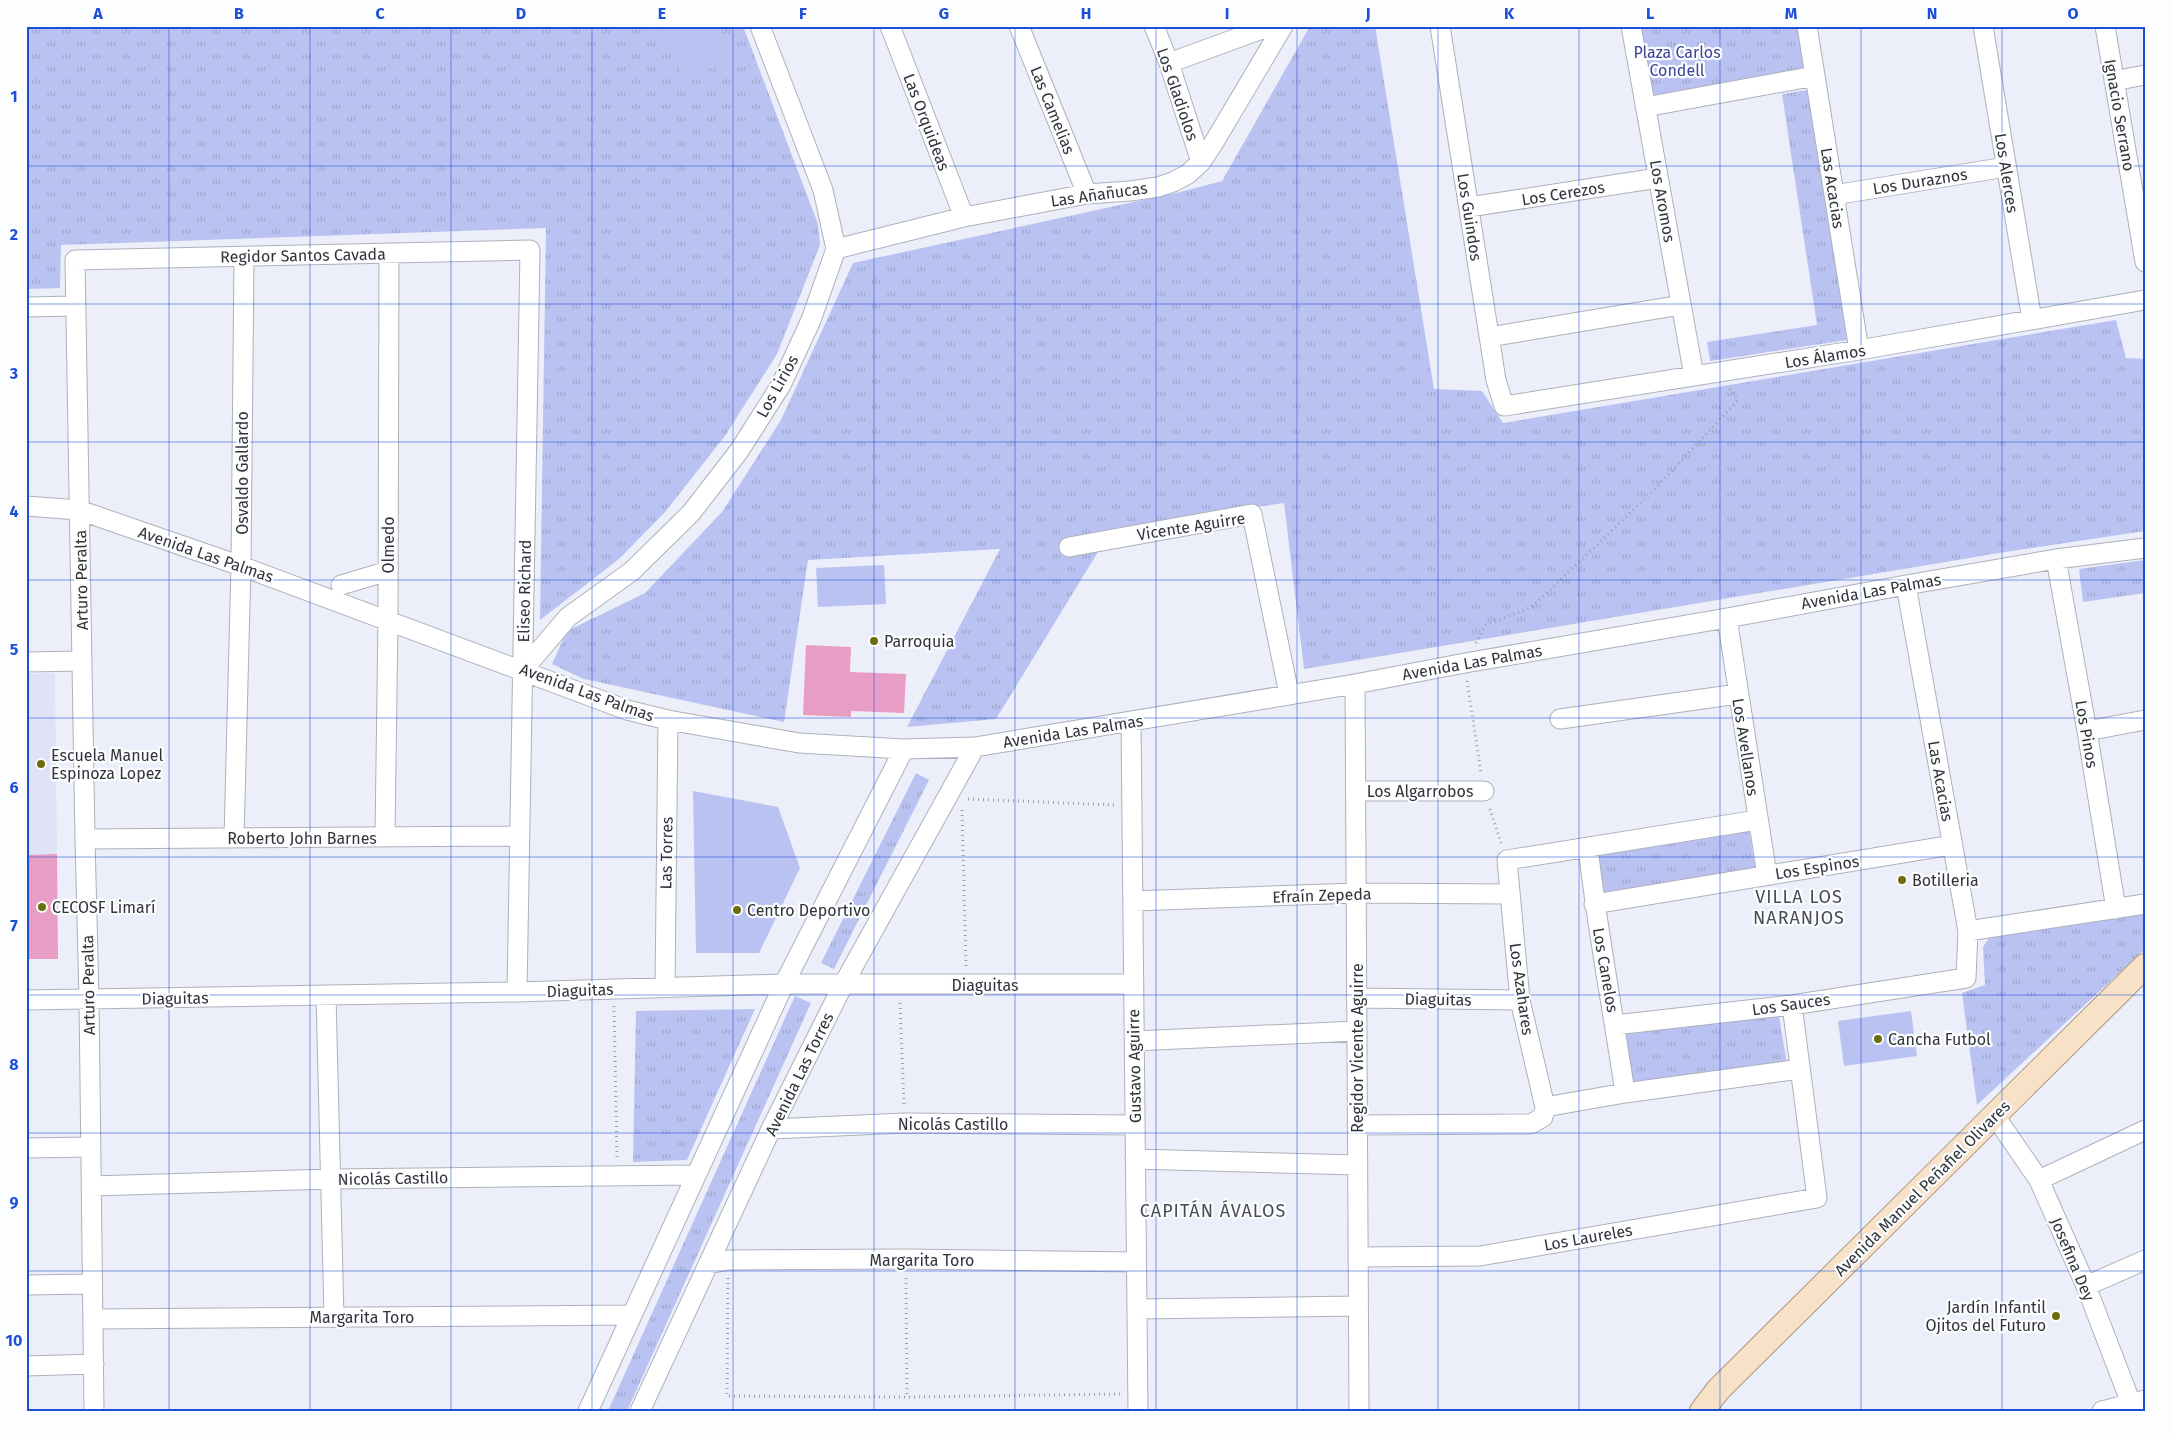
<svg xmlns="http://www.w3.org/2000/svg" width="2171" height="1437" font-family="'Fira Sans',sans-serif">
<style>
.built{fill:#dfe3f5}
.grass{fill:url(#grass-tufts)}
.pitch{fill:#b9c2f1}
.building{fill:#e89dc4}
.lines{fill:none;stroke-linecap:round;stroke-linejoin:round}
.minor-casing{stroke:#aeb0bb;stroke-width:21}
.major-casing{stroke:#af987e;stroke-width:26}
.path{stroke:#9d9fa7;stroke-width:3;stroke-dasharray:1 4;stroke-linecap:butt}
.minor{stroke:#fff;stroke-width:19}
.major{stroke:#f7e2c8;stroke-width:24}
.grid{fill:none;stroke:#1d4ed8;stroke-width:1;stroke-opacity:0.55}
.poi-dot{fill:#6d6d0e;stroke:#fcfdff;stroke-width:2}
.labels{text-anchor:middle;stroke-width:4.5;stroke-linejoin:round;paint-order:stroke}
.park-label{font-size:16px;fill:#3c4394;stroke:#fcfdff}
.street-label{font-size:16px;fill:#323337;stroke:#fcfdff}
.poi-label{font-size:16px;fill:#323337;stroke:#fcfdff;text-anchor:start}
.neighbourhood-label{font-size:18px;letter-spacing:1px;fill:#4a4c55;stroke:#fcfdff}
.neatline{fill:none;stroke:#1d4ed8;stroke-width:2}
.grid-label{font-size:16px;text-anchor:middle;font-weight:bold;fill:#1d4ed8}
</style>
<defs>
<pattern id="grass-tufts" width="24" height="20" patternUnits="userSpaceOnUse" patternTransform="scale(1.25)"><rect width="24" height="20" fill="#b9c2f1"/><path d="M3 7l-1-3M5 7V3M7 7l1-3M15 17l-1-3M17 17v-4M19 17l1-3" fill="none" stroke="#a0a7cf"/></pattern>
</defs>
<rect width="100%" height="100%" fill="#eceffa"/>
<!-- built -->
<path class="built" d="M55,673L57,854L26,855V674Z"/>
<!-- grass -->
<path class="grass" d="M26,26H743L818,224L820,245L777,354L725,436L665,512L619,559L540,620L546,228L61,245L60,288L26,289Z
M1310,26H1375L1434,389L1482,391L1503,423L2116,320L2126,358L2145,359V531L2005,552L1304,669L1284,503L1112,529L996,719L907,727L1000,549L808,560L784,722L584,679L552,664L567,631L645,593L722,512L781,420L853,263L1180,192L1222,181Z
M1635,26H1804L1811,71L1649,101Z
M1808,90L1847,340L1710,361L1707,342L1817,325L1782,94Z
M2145,560V593L2083,602L2079,569Z
M916,773L929,780L834,969L821,963Z
M1748,825L1756,871L1601,898L1595,851Z
M2145,911V949L1977,1105L1962,993L1985,985L1983,947L1991,935Z
M795,996L811,1003L627,1411H608Z
M755,1009L687,1160L633,1162L636,1011Z
M1778,1010L1787,1064L1628,1085L1619,1030Z"/>
<!-- pitch -->
<path class="pitch" d="M660,26H718L733,60L684,79Z
M884,565L886,604L818,607L816,568Z
M693,791L778,807L800,868L759,953H696Z
M1911,1011L1917,1056L1844,1066L1838,1021Z"/>
<!-- building -->
<path class="building" d="M806,645L851,647L850,672L906,674L904,713L851,711V717L803,715Z
M57,854L58,959H26V855Z"/>
<g class="lines">
<!-- minor casing -->
<g class="minor-casing">
<path id="minor" d="M890,26L964,217
M1019,26L1087,194
M1154,26L1169,63L1201,162
M1440,26L1496,380L1504,406L1859,350L2145,300
M1631,26L1694,376
M1807,26L1859,350
M1983,26L2032,320
M2105,26L2145,262
M1169,63L1270,26
M2114,81L2145,75
M1645,107L1815,76
M1834,195L2006,167
M1469,207L1658,178
M836,249L964,217L1087,194L1130,191L1158,187L1173,182L1188,174L1201,162L1213,144L1283,26
M26,307L76,306
M1489,337L1681,305
M26,506L79,510L241,566L627,710L668,720L799,743L904,749L975,747L1355,684L1465,663L1727,618L1906,585L2056,559L2145,548
M1069,547L1252,514L1289,694
M2056,559L2087,731L2116,909
M341,585L388,571
M1727,618L1767,875
M26,662L82,661
M523,670L568,617L632,571L691,513L739,451L781,385L811,320L836,249L823,190L760,26
M1355,684L1359,1411
M1560,719L1738,694
M1131,721L1138,1411
M2087,731L2145,720
M1356,791H1484
M385,837L388,619L389,253
M234,838L241,566L244,257
M85,839L519,836
M1588,847C1597,929 1613,1011 1625,1093
M1133,901L1356,893L1510,894
M1594,904L1952,845
M1968,931L2145,904
M665,987L668,720
M326,995L334,1317
M1356,998L1520,1000
M26,1000L517,992L784,984H1134
M1615,1025L1792,1005L1966,978L1968,931L1906,585
M1134,1041L1357,1031
M1545,1107L1625,1093L1800,1069
M1995,1116L2039,1180L2086,1286L2134,1411
M1357,1125L1531,1124L1543,1117L1545,1107L1520,1000L1507,860L1757,820
M771,1129L905,1123L1135,1125
M26,1148L90,1147
M1135,1159L1357,1165
M2039,1180L2145,1130
M91,1186L331,1179L696,1175
M1358,1257L1480,1256L1817,1198L1792,1005
M708,1264L728,1260L906,1259L1136,1262
M26,1285L92,1284
M2086,1286L2145,1260
M1137,1309L1358,1306
M93,1319L632,1315
M26,1366L94,1364
M94,1411L89,999L85,839L75,260L530,250L517,992
M588,1411L784,984L904,749
M640,1411L771,1129L843,985L975,747
M2102,1411L2145,1400"/>
</g>
<!-- major casing -->
<g class="major-casing">
<path id="major" d="M1702,1411L1718,1390L2145,966"/>
</g>
<!-- path -->
<path class="path" d="M1476,643L1486,625L1532,607L1652,492L1738,400L1729,388
M1467,681L1481,773
M968,799L1114,805
M1490,809L1501,843
M962,810L966,966
M900,1003L904,1106
M614,1006L617,1158
M728,1278L727,1396L907,1397L1120,1394
M906,1278L907,1397"/>
<!-- minor -->
<use href="#minor" class="minor"/>
<!-- major -->
<use href="#major" class="major"/>
</g>
<!-- grid -->
<path class="grid" d="M169,26V1411M310,26V1411M451,26V1411M592,26V1411M733,26V1411M874,26V1411M1015,26V1411M1156,26V1411M1297,26V1411M1438,26V1411M1579,26V1411M1720,26V1411M1861,26V1411M2002,26V1411M26,166H2145M26,304H2145M26,442H2145M26,580H2145M26,718H2145M26,857H2145M26,995H2145M26,1133H2145M26,1271H2145"/>
<!-- markers -->
<g class="poi-dot">
<circle cx="874" cy="641" r="5"/>
<circle cx="41" cy="764" r="5"/>
<circle cx="1902" cy="880" r="5"/>
<circle cx="42" cy="907" r="5"/>
<circle cx="737" cy="910" r="5"/>
<circle cx="1878" cy="1039" r="5"/>
<circle cx="2056" cy="1316" r="5"/>
</g>
<g class="labels">
<!-- park labels -->
<g class="park-label">
<text x="1677" y="58">Plaza Carlos<tspan x="1677" dy="18">Condell</tspan></text>
</g>
<!-- street labels -->
<g class="street-label">
<text transform="translate(1178 94) rotate(71)" y="6">Los Gladiolos</text>
<text transform="translate(1053 110) rotate(68)" y="6">Las Camelias</text>
<text transform="translate(2120 115) rotate(80)" y="6">Ignacio Serrano</text>
<text transform="translate(927 122) rotate(69)" y="6">Las Orquideas</text>
<text transform="translate(2007 173) rotate(81)" y="6">Los Alerces</text>
<text transform="translate(1920 181) rotate(-9)" y="6">Los Duraznos</text>
<text transform="translate(1833 188) rotate(81)" y="6">Las Acacias</text>
<text transform="translate(1563 193) rotate(-9)" y="6">Los Cerezos</text>
<text transform="translate(1099 194) rotate(-8)" y="6">Las Añañucas</text>
<text transform="translate(1663 201) rotate(80)" y="6">Los Aromos</text>
<text transform="translate(1470 217) rotate(81)" y="6">Los Guindos</text>
<text transform="translate(303 255) rotate(-1)" y="6">Regidor Santos Cavada</text>
<text transform="translate(1825 356) rotate(-9)" y="6">Los Álamos</text>
<text transform="translate(777 386) rotate(-61)" y="6">Los Lirios</text>
<text transform="translate(242 473) rotate(-90)" y="6">Osvaldo Gallardo</text>
<text transform="translate(1191 526) rotate(-9)" y="6">Vicente Aguirre</text>
<text transform="translate(388 545) rotate(-90)" y="6">Olmedo</text>
<text transform="translate(206 554) rotate(19)" y="6">Avenida Las Palmas</text>
<text transform="translate(81 580) rotate(-91)" y="6">Arturo Peralta</text>
<text transform="translate(524 591) rotate(-89)" y="6">Eliseo Richard</text>
<text transform="translate(1871 591) rotate(-10)" y="6">Avenida Las Palmas</text>
<text transform="translate(1472 662) rotate(-10)" y="6">Avenida Las Palmas</text>
<text transform="translate(587 692) rotate(20)" y="6">Avenida Las Palmas</text>
<text transform="translate(1073 731) rotate(-9)" y="6">Avenida Las Palmas</text>
<text transform="translate(2087 734) rotate(80)" y="6">Los Pinos</text>
<text transform="translate(1746 747) rotate(81)" y="6">Los Avellanos</text>
<text transform="translate(1941 781) rotate(80)" y="6">Las Acacias</text>
<text x="1420" y="797">Los Algarrobos</text>
<text x="302" y="844">Roberto John Barnes</text>
<text transform="translate(666 853) rotate(-89)" y="6">Las Torres</text>
<text transform="translate(1817 867) rotate(-9)" y="6">Los Espinos</text>
<text transform="translate(1322 895) rotate(-2)" y="6">Efraín Zepeda</text>
<text transform="translate(1606 970) rotate(80)" y="6">Los Canelos</text>
<text transform="translate(88 985) rotate(-91)" y="6">Arturo Peralta</text>
<text x="985" y="991">Diaguitas</text>
<text transform="translate(1522 989) rotate(82)" y="6">Los Azahares</text>
<text transform="translate(580 990) rotate(-2)" y="6">Diaguitas</text>
<text transform="translate(175 998) rotate(-1)" y="6">Diaguitas</text>
<text transform="translate(1438 999) rotate(1)" y="6">Diaguitas</text>
<text transform="translate(1791 1004) rotate(-8)" y="6">Los Sauces</text>
<text transform="translate(1357 1048) rotate(-90)" y="6">Regidor Vicente Aguirre</text>
<text transform="translate(1134 1066) rotate(-91)" y="6">Gustavo Aguirre</text>
<text transform="translate(799 1074) rotate(-64)" y="6">Avenida Las Torres</text>
<text x="953" y="1130">Nicolás Castillo</text>
<text transform="translate(393 1178) rotate(-1)" y="6">Nicolás Castillo</text>
<text transform="translate(1922 1188) rotate(-45)" y="6">Avenida Manuel Peñafiel Olivares</text>
<text transform="translate(1588 1237) rotate(-10)" y="6">Los Laureles</text>
<text transform="translate(2073 1259) rotate(67)" y="6">Josefina Dey</text>
<text x="922" y="1266">Margarita Toro</text>
<text x="362" y="1323">Margarita Toro</text>
</g>
<!-- poi labels -->
<g class="poi-label">
<text x="884" y="647">Parroquia</text>
<text x="51" y="761">Escuela Manuel<tspan x="51" dy="18">Espinoza Lopez</tspan></text>
<text x="1912" y="886">Botilleria</text>
<text x="52" y="913">CECOSF Limarí</text>
<text x="747" y="916">Centro Deportivo</text>
<text x="1888" y="1045">Cancha Futbol</text>
<text x="2046" y="1313" text-anchor="end">Jardín Infantil<tspan x="2046" dy="18">Ojitos del Futuro</tspan></text>
</g>
<!-- neighbourhood labels -->
<g class="neighbourhood-label">
<text x="1799" y="903">VILLA LOS<tspan x="1799" dy="21">NARANJOS</tspan></text>
<text x="1213" y="1217">CAPITÁN ÁVALOS</text>
</g>
</g>
<!-- border -->
<rect width="2171" height="1437" fill="none" stroke="#fcfdff" stroke-width="55"/>
<rect x="28" y="28" width="2116" height="1382" class="neatline"/>
<g class="grid-label">
<text x="98" y="19">A</text>
<text x="239" y="19">B</text>
<text x="380" y="19">C</text>
<text x="521" y="19">D</text>
<text x="662" y="19">E</text>
<text x="803" y="19">F</text>
<text x="944" y="19">G</text>
<text x="1086" y="19">H</text>
<text x="1227" y="19">I</text>
<text x="1368" y="19">J</text>
<text x="1509" y="19">K</text>
<text x="1650" y="19">L</text>
<text x="1791" y="19">M</text>
<text x="1932" y="19">N</text>
<text x="2073" y="19">O</text>
<text x="14" y="102">1</text>
<text x="14" y="240">2</text>
<text x="14" y="379">3</text>
<text x="14" y="517">4</text>
<text x="14" y="655">5</text>
<text x="14" y="793">6</text>
<text x="14" y="931">7</text>
<text x="14" y="1070">8</text>
<text x="14" y="1208">9</text>
<text x="14" y="1346">10</text>
</g>
</svg>
